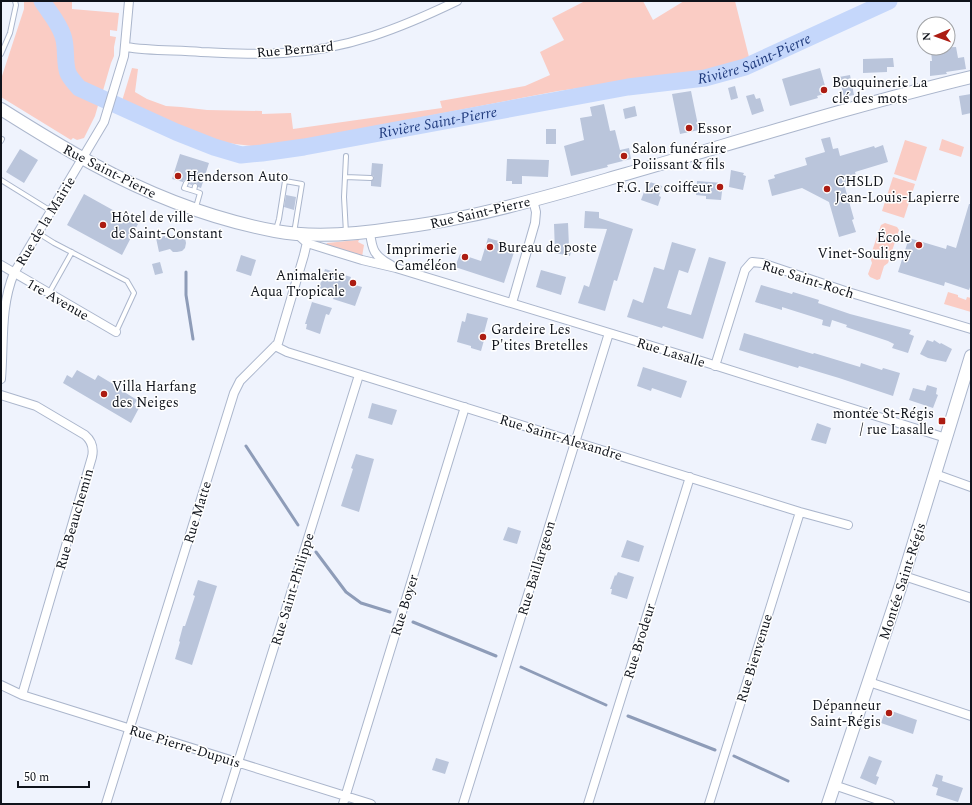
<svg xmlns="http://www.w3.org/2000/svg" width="972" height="805" font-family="Spectral,serif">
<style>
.green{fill:#faccc4}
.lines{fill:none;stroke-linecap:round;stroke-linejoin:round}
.stream{stroke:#8e9cb8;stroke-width:3}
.river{stroke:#c5d7fb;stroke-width:17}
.building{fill:#bac5db}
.lane-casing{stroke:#abb6cc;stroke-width:6}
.street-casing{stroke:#abb6cc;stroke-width:10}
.secondary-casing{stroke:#abb6cc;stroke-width:14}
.lane{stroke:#fff;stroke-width:4}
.street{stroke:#fff;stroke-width:8}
.secondary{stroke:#fff;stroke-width:12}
.poi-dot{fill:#ac1c12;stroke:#fff;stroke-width:1.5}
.labels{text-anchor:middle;stroke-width:3;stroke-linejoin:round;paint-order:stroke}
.street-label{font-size:14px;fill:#0f131b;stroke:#fff}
.poi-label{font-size:14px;fill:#0f131b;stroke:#fff;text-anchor:start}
.water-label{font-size:15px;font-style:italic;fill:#1f3a7d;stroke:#fff}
</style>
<rect width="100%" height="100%" fill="#eff3fd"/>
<!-- green -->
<path class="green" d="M24,1H36L63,39L64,73L71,85L79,92L99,102L95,116L84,138L77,140L73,138L71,140L1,97V79L24,9Z
M48,1H72V9L119,13L117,31L110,30V36L116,37L114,47V56L111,63L102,94C62,77 75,62 66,29C64,23 57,18 53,12C50,9 49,5 48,1Z
M585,1H643L653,20L684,1H735L750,61L703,71L558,91L297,141L260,147L219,142L122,101L132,68L138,69L135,92L147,99L166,106L181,107L207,110L262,111V114L291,113L293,129L442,108L440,101L525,86L550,75L540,52L564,40L552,18Z
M942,139L964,147L961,157L939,150Z
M905,140L927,147L916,181L894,174Z
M893,177L915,184L904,218L882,211Z
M885,223L897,227L899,230L888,263L884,266L880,279L877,280L870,277L868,274L872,263L870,257L881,225Z
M357,240H359L358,242L364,245L362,257L326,245L327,243Z
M948,292L958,295V297L966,300L967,297L971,298V312L944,304Z"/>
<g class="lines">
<!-- stream -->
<path class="stream" d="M186,272V295L193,339
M246,446L298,525
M316,552L346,592L361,603L390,612
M413,622L496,656
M521,667L606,705
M628,716L715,750
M734,756L788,781"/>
<!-- river -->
<path class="river" id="s1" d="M42,1C49,12 59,23 63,36C67,47 64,63 68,73C70,78 75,83 79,88L176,132L214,147L241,155L262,153L304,147L628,87L705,78L745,67L889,1"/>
</g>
<!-- building -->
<path class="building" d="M956,47L958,58L964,57L966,69L946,72L947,74L930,76V61H932L931,51L933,48Z
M893,58L894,67H887V72L863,73V59Z
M820,68L827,93L817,96L818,98L790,106L782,79Z
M850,75L854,95L844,97L839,77Z
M735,86L738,98L731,100L728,88Z
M691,91L699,130L680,134L672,94Z
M754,94L756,99L760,98L764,111L752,115L746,96Z
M971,94V113L962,115L959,96Z
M604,104L610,131L615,130L620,150L629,148L631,159L607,165L608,167L571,176L564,146L584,140L580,118L592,116L590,107Z
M635,106L637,116L625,119L623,109Z
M546,129H556V144H546Z
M830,137L833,149L838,148L840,156L874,146L875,148L883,145L888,162L855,172L857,180L844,184L854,219L852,220L856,232L839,237L829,202L802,188L772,196L768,180L775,178L774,175L807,165L805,158L825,152L821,139Z
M20,149L38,160L24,183L6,172Z
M180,154L209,163L201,188L198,187V185L196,183H194L192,185L189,184V181L187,180H184L183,182L172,179Z
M507,159L549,160L548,177L522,176V184H512V181H506Z
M372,163L383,164L381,187L371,186V181L374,179V176L371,175Z
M731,170L744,173L743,175L746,176L743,190L729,187Z
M697,181L723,183L721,200L706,199V196L696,195Z
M650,182L662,186L659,196L661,197L658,206L641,200L644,192L646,193Z
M84,194L138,224L122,255L67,225Z
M286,195L296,197L294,210L284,207Z
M969,204H971V284L969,290L945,282L944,286L898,272L909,238L946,249L947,245L956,248Z
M585,211L599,212V218L633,229L617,281L614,280L605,311L578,303L584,285L589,287L607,229L584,228Z
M568,223L569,247H572L570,256L555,253L554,224Z
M175,234L181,236L185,238L186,243L185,248L182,251L177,252H173L170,249L159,252L156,238L165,236V238Z
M488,238L516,246L504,283L455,267L460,254L481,261Z
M672,242L696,249L688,273L679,270L667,308L691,315L709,257L726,262L703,339L663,326L662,328L627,317L633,299L643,303L654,267L664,270Z
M241,255L256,260L251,276L236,271Z
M160,262L163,273L155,275L152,264Z
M325,269L351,277L350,280L356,282L355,285L362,287L355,306L333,299L335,293L319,288Z
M541,270L566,277L561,295L536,287Z
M761,285L792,294L793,292L819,300L818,303L850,314L911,330L909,334L914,336L908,353L892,348L894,344L888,341L846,327L847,325L832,320L830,327L822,325L823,320L782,307V310L755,302Z
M312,302L332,308L329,315L326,314L320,334L306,329L307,324H305Z
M467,313L488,318L484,333H486L481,351L471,348V346L457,342L462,321L465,322Z
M744,333L813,354L814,353L860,367L861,363L882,370L883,368L900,373L893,396L839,378L799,366L798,368L739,350Z
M927,340L933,342L934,340L940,344L941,343L952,349L946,362L928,358L920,354Z
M643,367L687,381L681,398L652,388L651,391L637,386Z
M77,370L95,380L98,375L118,387V388L137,400L134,405L139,408L131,423L63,383L67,375L72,378Z
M927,385L937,388L936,394L938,395L933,408L909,400L913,388L925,391Z
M372,403L397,410L392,425L368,418Z
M817,423L831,428L826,444L811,440Z
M356,454L374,459L359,512L341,506L353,469L351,468Z
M508,527L521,531L517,544L503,540Z
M627,540L644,546L639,562L621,557Z
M618,572L634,577L627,599L611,594L612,589H610L615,575L616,576Z
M198,580L217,586L192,665L175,659L180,642L179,641L183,626H185L195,596L193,595Z
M886,709L917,720L913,734L881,723Z
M869,756L882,761L876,776L879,777L876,785L860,778Z
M436,758L449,762L445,774L432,770Z
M936,774L943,776L942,781L963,788L958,802L936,795L938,788L932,786Z"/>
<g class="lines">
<!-- lane casing -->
<g class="lane-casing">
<path id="lane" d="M1,54L10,33L16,5L15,1
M1,141L2,139
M346,156L344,197L346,233
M345,177L371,178
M1,180L51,211
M186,183L184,188L194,191L195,186
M194,191L200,193L196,207
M276,229L279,219L285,181L302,184L294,233
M38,233L54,243L127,281L134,293L116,332
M49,293L72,252"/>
</g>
<!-- street casing -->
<g class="street-casing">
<path id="street" d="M126,47C150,51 176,50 201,52C229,53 256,55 283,53C346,50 401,28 457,1
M370,232C372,250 374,256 391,265
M297,234L307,243L362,260L396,268L698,360L946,438
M1,265L116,332
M512,303L535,223L536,212L533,200
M275,346L287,352L800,512L848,525
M715,366L745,270L752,262L762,263L848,292L971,329
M1,379C4,343 0,307 14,273L104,122L124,56L129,1
M1,395L36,406L85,435C92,441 94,448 92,457L22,695
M935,474L971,487
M904,576L971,598
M869,682L971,716
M1,685L22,695L371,804
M834,785L890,804
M106,804L234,393L240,381L278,343L304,255L308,238
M225,804L359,375
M343,804L465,407
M463,804L609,333
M588,804L690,477
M709,804L800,512"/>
</g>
<!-- secondary casing -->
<g class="secondary-casing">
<path id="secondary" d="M1,109C31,128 62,147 93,164C150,195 211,219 275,231C313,238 359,234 397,228C421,225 445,221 468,216C521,205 574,189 626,174C741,141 855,105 971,77
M828,804L900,588L971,356"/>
</g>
<!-- lane -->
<use href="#lane" class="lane"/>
<!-- street -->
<use href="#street" class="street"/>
<!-- secondary -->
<use href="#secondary" class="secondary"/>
</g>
<!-- markers -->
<g class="poi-dot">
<circle cx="824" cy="90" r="4"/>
<circle cx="689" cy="128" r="4"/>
<circle cx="624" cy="156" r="4"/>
<circle cx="178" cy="176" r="4"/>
<circle cx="720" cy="187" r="4"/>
<circle cx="827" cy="189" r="4"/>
<circle cx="103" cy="225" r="4"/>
<circle cx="919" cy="245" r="4"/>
<circle cx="490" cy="247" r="4"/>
<circle cx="465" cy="257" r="4"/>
<circle cx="353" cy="283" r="4"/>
<circle cx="483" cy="337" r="4"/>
<circle cx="104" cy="394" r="4"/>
<rect x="938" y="417" width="8" height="8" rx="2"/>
<circle cx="889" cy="713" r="4"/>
</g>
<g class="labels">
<!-- street labels -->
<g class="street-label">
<text transform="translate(295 49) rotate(-5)" y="5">Rue Bernard</text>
<text transform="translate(110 171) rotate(27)" y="5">Rue Saint-Pierre</text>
<text transform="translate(480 212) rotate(-13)" y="5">Rue Saint-Pierre</text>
<text transform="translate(45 221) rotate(-59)" y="5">Rue de la Mairie</text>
<text transform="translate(808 279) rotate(18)" y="5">Rue Saint-Roch</text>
<text transform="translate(58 299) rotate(30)" y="5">1re Avenue</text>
<text transform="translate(671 352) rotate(17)" y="5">Rue Lasalle</text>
<text transform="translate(561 437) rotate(17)" y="5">Rue Saint-Alexandre</text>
<text transform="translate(197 512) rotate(-73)" y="5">Rue Matte</text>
<text transform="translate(74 519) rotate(-74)" y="5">Rue Beauchemin</text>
<text transform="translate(536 568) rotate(-73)" y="5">Rue Baillargeon</text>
<text transform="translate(902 581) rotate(-72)" y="5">Montée Saint-Régis</text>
<text transform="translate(292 589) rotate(-73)" y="5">Rue Saint-Philippe</text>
<text transform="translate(404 605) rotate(-73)" y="5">Rue Boyer</text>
<text transform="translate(639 641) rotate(-73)" y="5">Rue Brodeur</text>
<text transform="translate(754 658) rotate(-73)" y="5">Rue Bienvenue</text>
<text transform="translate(185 746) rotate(17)" y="5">Rue Pierre-Dupuis</text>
</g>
<!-- poi labels -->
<g class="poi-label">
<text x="832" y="87">Bouquinerie La<tspan x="832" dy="16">clé des mots</tspan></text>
<text x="697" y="133">Essor</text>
<text x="632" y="153">Salon funéraire<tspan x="632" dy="16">Poiissant &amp; fils</tspan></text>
<text x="186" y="181">Henderson Auto</text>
<text x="835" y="186">CHSLD<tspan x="835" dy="16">Jean-Louis-Lapierre</tspan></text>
<text x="712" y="192" text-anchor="end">F.G. Le coiffeur</text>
<text x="111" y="222">Hôtel de ville<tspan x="111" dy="16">de Saint-Constant</tspan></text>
<text x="911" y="242" text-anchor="end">École<tspan x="911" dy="16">Vinet-Souligny</tspan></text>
<text x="498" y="252">Bureau de poste</text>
<text x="457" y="254" text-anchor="end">Imprimerie<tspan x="457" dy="16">Caméléon</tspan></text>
<text x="345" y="280" text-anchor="end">Animalerie<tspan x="345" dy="16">Aqua Tropicale</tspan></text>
<text x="491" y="334">Gardeire Les<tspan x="491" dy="16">P'tites Bretelles</tspan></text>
<text x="112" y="391">Villa Harfang<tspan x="112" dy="16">des Neiges</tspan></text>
<text x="934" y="418" text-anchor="end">montée St-Régis<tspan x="934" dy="16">/ rue Lasalle</tspan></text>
<text x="881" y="710" text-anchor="end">Dépanneur<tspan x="881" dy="16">Saint-Régis</tspan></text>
</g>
<!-- water labels -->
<g class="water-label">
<text dy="5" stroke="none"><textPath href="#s1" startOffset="796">Rivière Saint-Pierre</textPath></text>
<text dy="5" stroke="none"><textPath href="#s1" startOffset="472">Rivière Saint-Pierre</textPath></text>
</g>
</g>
<!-- border -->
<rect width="972" height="805" fill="none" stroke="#0f131b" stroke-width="4"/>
<!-- north arrow -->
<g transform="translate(936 36) rotate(268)"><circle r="19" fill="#ffffff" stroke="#9fa1a4"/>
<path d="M0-3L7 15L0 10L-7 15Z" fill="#ac1c12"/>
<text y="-6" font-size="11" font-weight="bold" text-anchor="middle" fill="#0f131b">N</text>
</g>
<!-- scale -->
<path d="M18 781v6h71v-6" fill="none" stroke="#0f131b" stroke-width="2"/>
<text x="24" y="781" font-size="12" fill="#0f131b" stroke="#ffffff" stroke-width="3" paint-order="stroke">50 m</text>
</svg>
